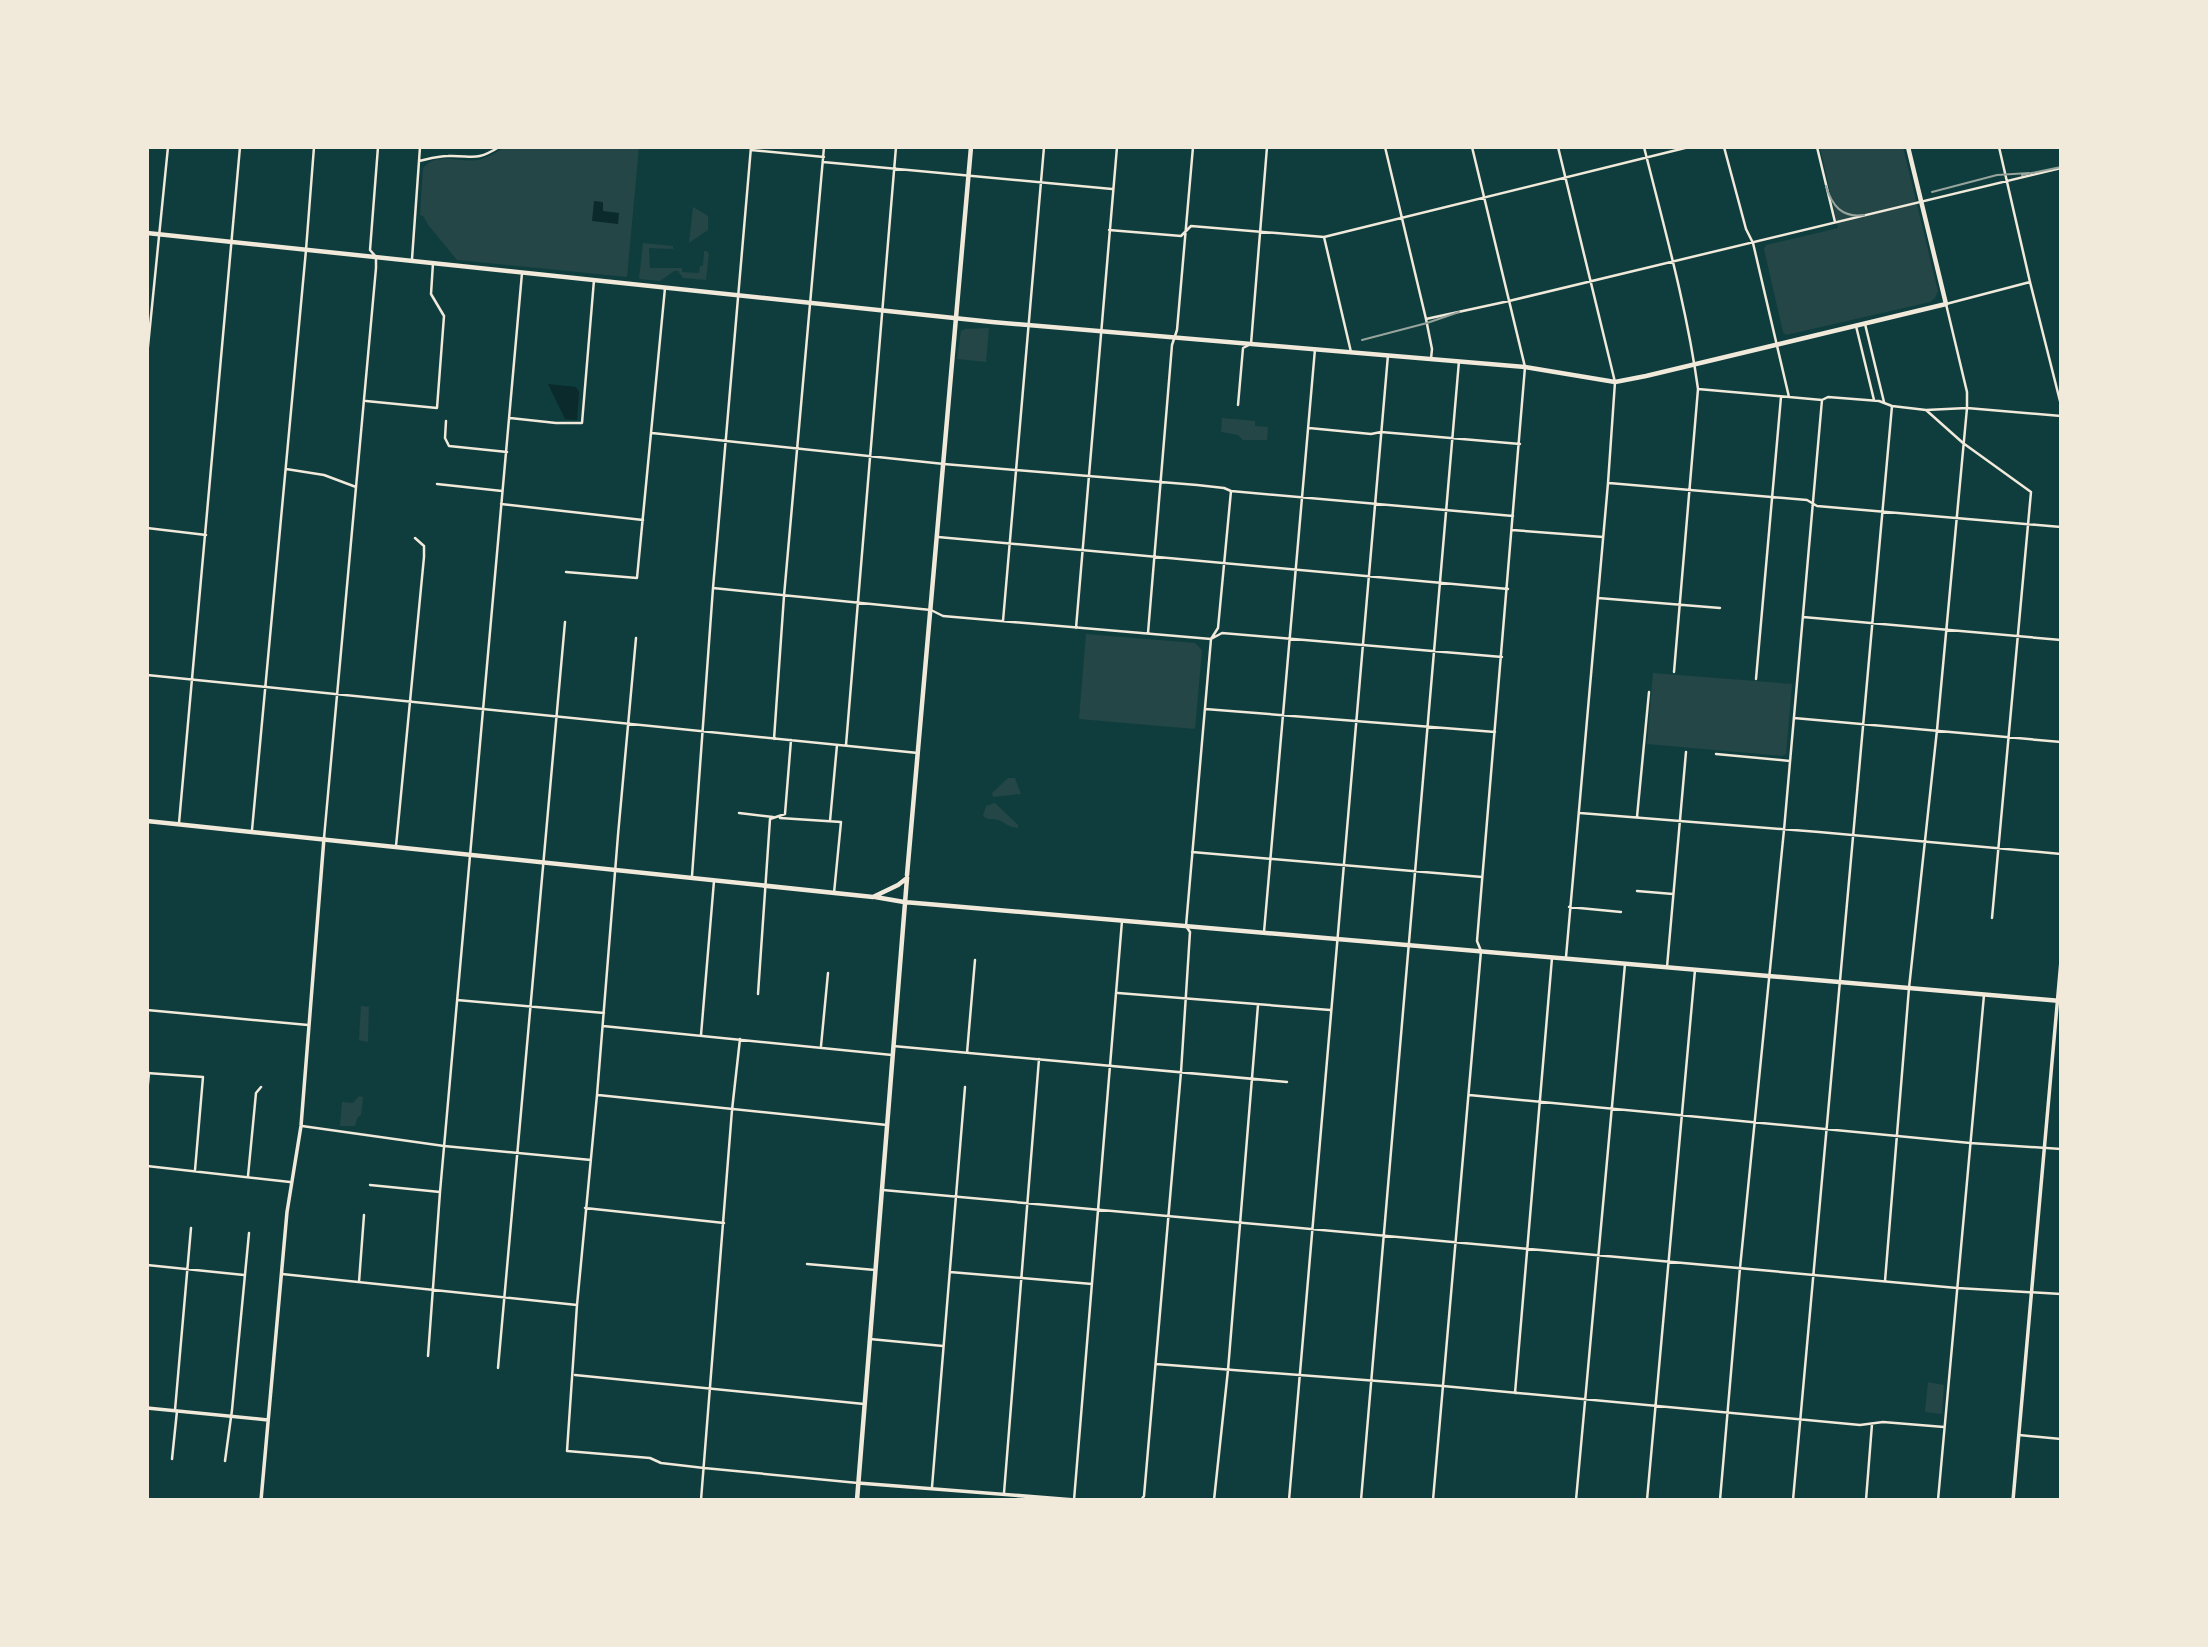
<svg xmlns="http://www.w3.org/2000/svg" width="2208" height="1647" font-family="Barlow,sans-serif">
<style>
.green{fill:#244646}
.water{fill:#0a2a2b}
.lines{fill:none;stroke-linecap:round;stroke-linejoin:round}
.minor{stroke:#f1e9da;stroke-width:2.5}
.tertiary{stroke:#f1e9da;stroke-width:3.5}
.secondary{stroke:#f1e9da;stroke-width:4.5}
.primary{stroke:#f1e9da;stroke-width:4.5}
.tram{stroke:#97a49c;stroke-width:2}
.rail{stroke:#97a49c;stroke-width:2}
</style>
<rect width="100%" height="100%" fill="#0f3d3e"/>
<!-- green -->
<path class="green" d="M505,147H639L627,277L457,260L429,226L423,216L420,215L423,168C437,151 460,163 478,160C488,158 497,152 505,147Z
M1820,147H1903L1938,291L1935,298L1930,302L1786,335L1783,332L1764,249L1766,245L1838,228Z
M693,207L708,216V230L689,243Z
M643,243L673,246V249L649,248L650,268H682V272L699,273L700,266H703L704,251H707L709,254L706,280L683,278L678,271H674L660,281L639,279Z
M989,328L986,362L957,359L961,331L965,329Z
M1222,418L1255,421V426L1268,427L1267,440H1243L1238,435L1221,432Z
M1086,634L1195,643L1202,650L1195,729L1079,719Z
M1653,673L1792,684L1786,754L1782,756L1647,744Z
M1008,778H1015L1021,794L993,797L992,793Z
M995,803L1018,825V828C1004,826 1007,823 998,820C991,818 989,821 983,816L986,806Z
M361,1006L369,1007L368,1042L359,1040Z
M359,1096L363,1097L361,1115L357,1118L355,1126H340L342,1102L353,1103Z
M1928,1382L1944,1385L1942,1414L1925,1412Z"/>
<!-- water -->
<path class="water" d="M594,201L603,202V211L619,213L618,224L592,221Z
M548,384L576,387L579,392L577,420L565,419Z"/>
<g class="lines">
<!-- minor -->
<path class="minor" d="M1385,147L1426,319L1432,349L1431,359
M1558,147L1615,382L1608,483L1566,957
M1644,147C1664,227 1687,308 1698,389L1674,672
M1724,147L1746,229L1753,243L1789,397
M1817,147L1835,222
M1999,147L2030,282L2061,405
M751,150L824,157
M419,161C428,159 438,156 448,156C473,155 475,162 499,147
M823,162L1112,189
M1109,230L1181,236L1191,226L1324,237L1689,147
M1324,237L1351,352
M412,259L420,147
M1426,319L1509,301L2061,168
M1865,324L1884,402
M1856,326L1874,400
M147,356L168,147
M1698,389L1822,400L1828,397L1879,401L1892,406L1926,410L1967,408L2061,416
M366,401L437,408L444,316L431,294L433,263
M1238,405L1243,348L1251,344L1267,147
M1926,410L1963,443L2031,492L1992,918
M510,418L556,423H582L594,280
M446,421L445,438L449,446L507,452
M1309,428L1371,434L1381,432L1520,444
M652,433L944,464L1197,485L1224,488L1231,491L1513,516
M286,469L324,475L356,487
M1609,483L1807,500L1817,506L2061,527
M437,484L502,491
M501,504L643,520
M147,528L206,535
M1512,530L1603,537
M938,537L1508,589
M566,572L637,578L665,288
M713,588L931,610L943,616L1211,639L1222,633L1502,657
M1598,598L1720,608
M1803,617L2061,640
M1003,621L1044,147
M1076,628L1117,147
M1148,633L1172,345L1177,330L1193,147
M636,638L618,835L597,1095L577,1305L567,1451L650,1458L661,1463L704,1468L858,1483
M147,675L918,753
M1756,679L1781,397
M1205,709L1495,732
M1794,718L2061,742
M774,739L784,596L824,147
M846,745L896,147
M1716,754L1790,761
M739,813L773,817
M1580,813L1819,832L2061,854
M1637,817L1649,692
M780,818L841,822L834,893
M830,821L837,745
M179,823L240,147
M252,830L306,250L314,147
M324,838L376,268V257L370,250L378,147
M396,846L424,557V546L415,538
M1192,852L1482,877
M692,876L713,588L751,147
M1637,891L1673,894
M1569,907L1621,912
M1264,932L1315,349
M1667,967L1686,752
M1118,993L1330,1010
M758,994L770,819L785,814L791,740
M457,1000L604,1013
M147,1010L308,1025
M603,1026L892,1055
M701,1035L714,881
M821,1046L828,973
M893,1046L1287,1082
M967,1053L975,960
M147,1073L203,1077L195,1170
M147,1093L149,1073
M598,1095L887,1125
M1469,1095L1970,1143L2061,1149
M302,1126L444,1146L591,1160
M147,1166L290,1182
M248,1176L256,1093L261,1087
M370,1185L440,1192
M883,1190L1957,1288L2061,1294
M585,1208L724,1223
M807,1264L875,1270
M147,1265L244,1275
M950,1272L1092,1284
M282,1274L577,1305
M1885,1281L1909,988L1937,730L1967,408V392L1946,304L2030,282
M359,1282L364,1215
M870,1339L943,1346
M428,1356L440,1192L522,273
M1156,1364L1443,1386L1860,1425L1883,1422L1944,1427
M498,1368L565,622
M575,1375L864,1404
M1515,1393L1552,958
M175,1410L191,1228
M2019,1435L2061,1439
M172,1459L177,1411
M225,1461L232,1410L249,1233
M932,1487L965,1087
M1004,1493L1039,1059
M701,1500L732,1110L740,1039
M1074,1500L1122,921
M1141,1500L1144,1496L1181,1072L1190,932L1186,926L1211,639L1218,628L1231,491
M1214,1500L1228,1370L1258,1005
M1289,1500L1388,355
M1361,1500L1459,361
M1433,1500L1481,951L1477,941L1525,367L1472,147
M1576,1500L1625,964
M1647,1500L1695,970
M1720,1500L1740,1268L1784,830L1822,400
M1793,1500L1892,406
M1866,1500L1872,1424
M1938,1500L1984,995"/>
<!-- tertiary -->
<path class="tertiary" d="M147,1408L268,1420
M858,1483L1075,1500
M261,1500L287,1212L301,1126L324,838
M2013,1500L2061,961"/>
<!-- secondary -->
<path class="secondary" d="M147,233L992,322L1525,367L1615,382L1646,376L1946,304L1908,147"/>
<!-- primary -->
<path class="primary" d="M147,821L873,897L898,885L907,878
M907,875L971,147
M875,897L904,902L2061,1001
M857,1500L907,878"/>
<!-- tram -->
<path class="tram" d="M1826,186C1832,206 1842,218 1864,215
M1362,340L1427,323L1459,312"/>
<!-- rail -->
<path class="rail" d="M2022,175L2061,167
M1932,192L1997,175L2029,173"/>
</g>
<!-- border -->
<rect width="2208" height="1647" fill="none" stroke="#f1e9da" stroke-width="298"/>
</svg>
